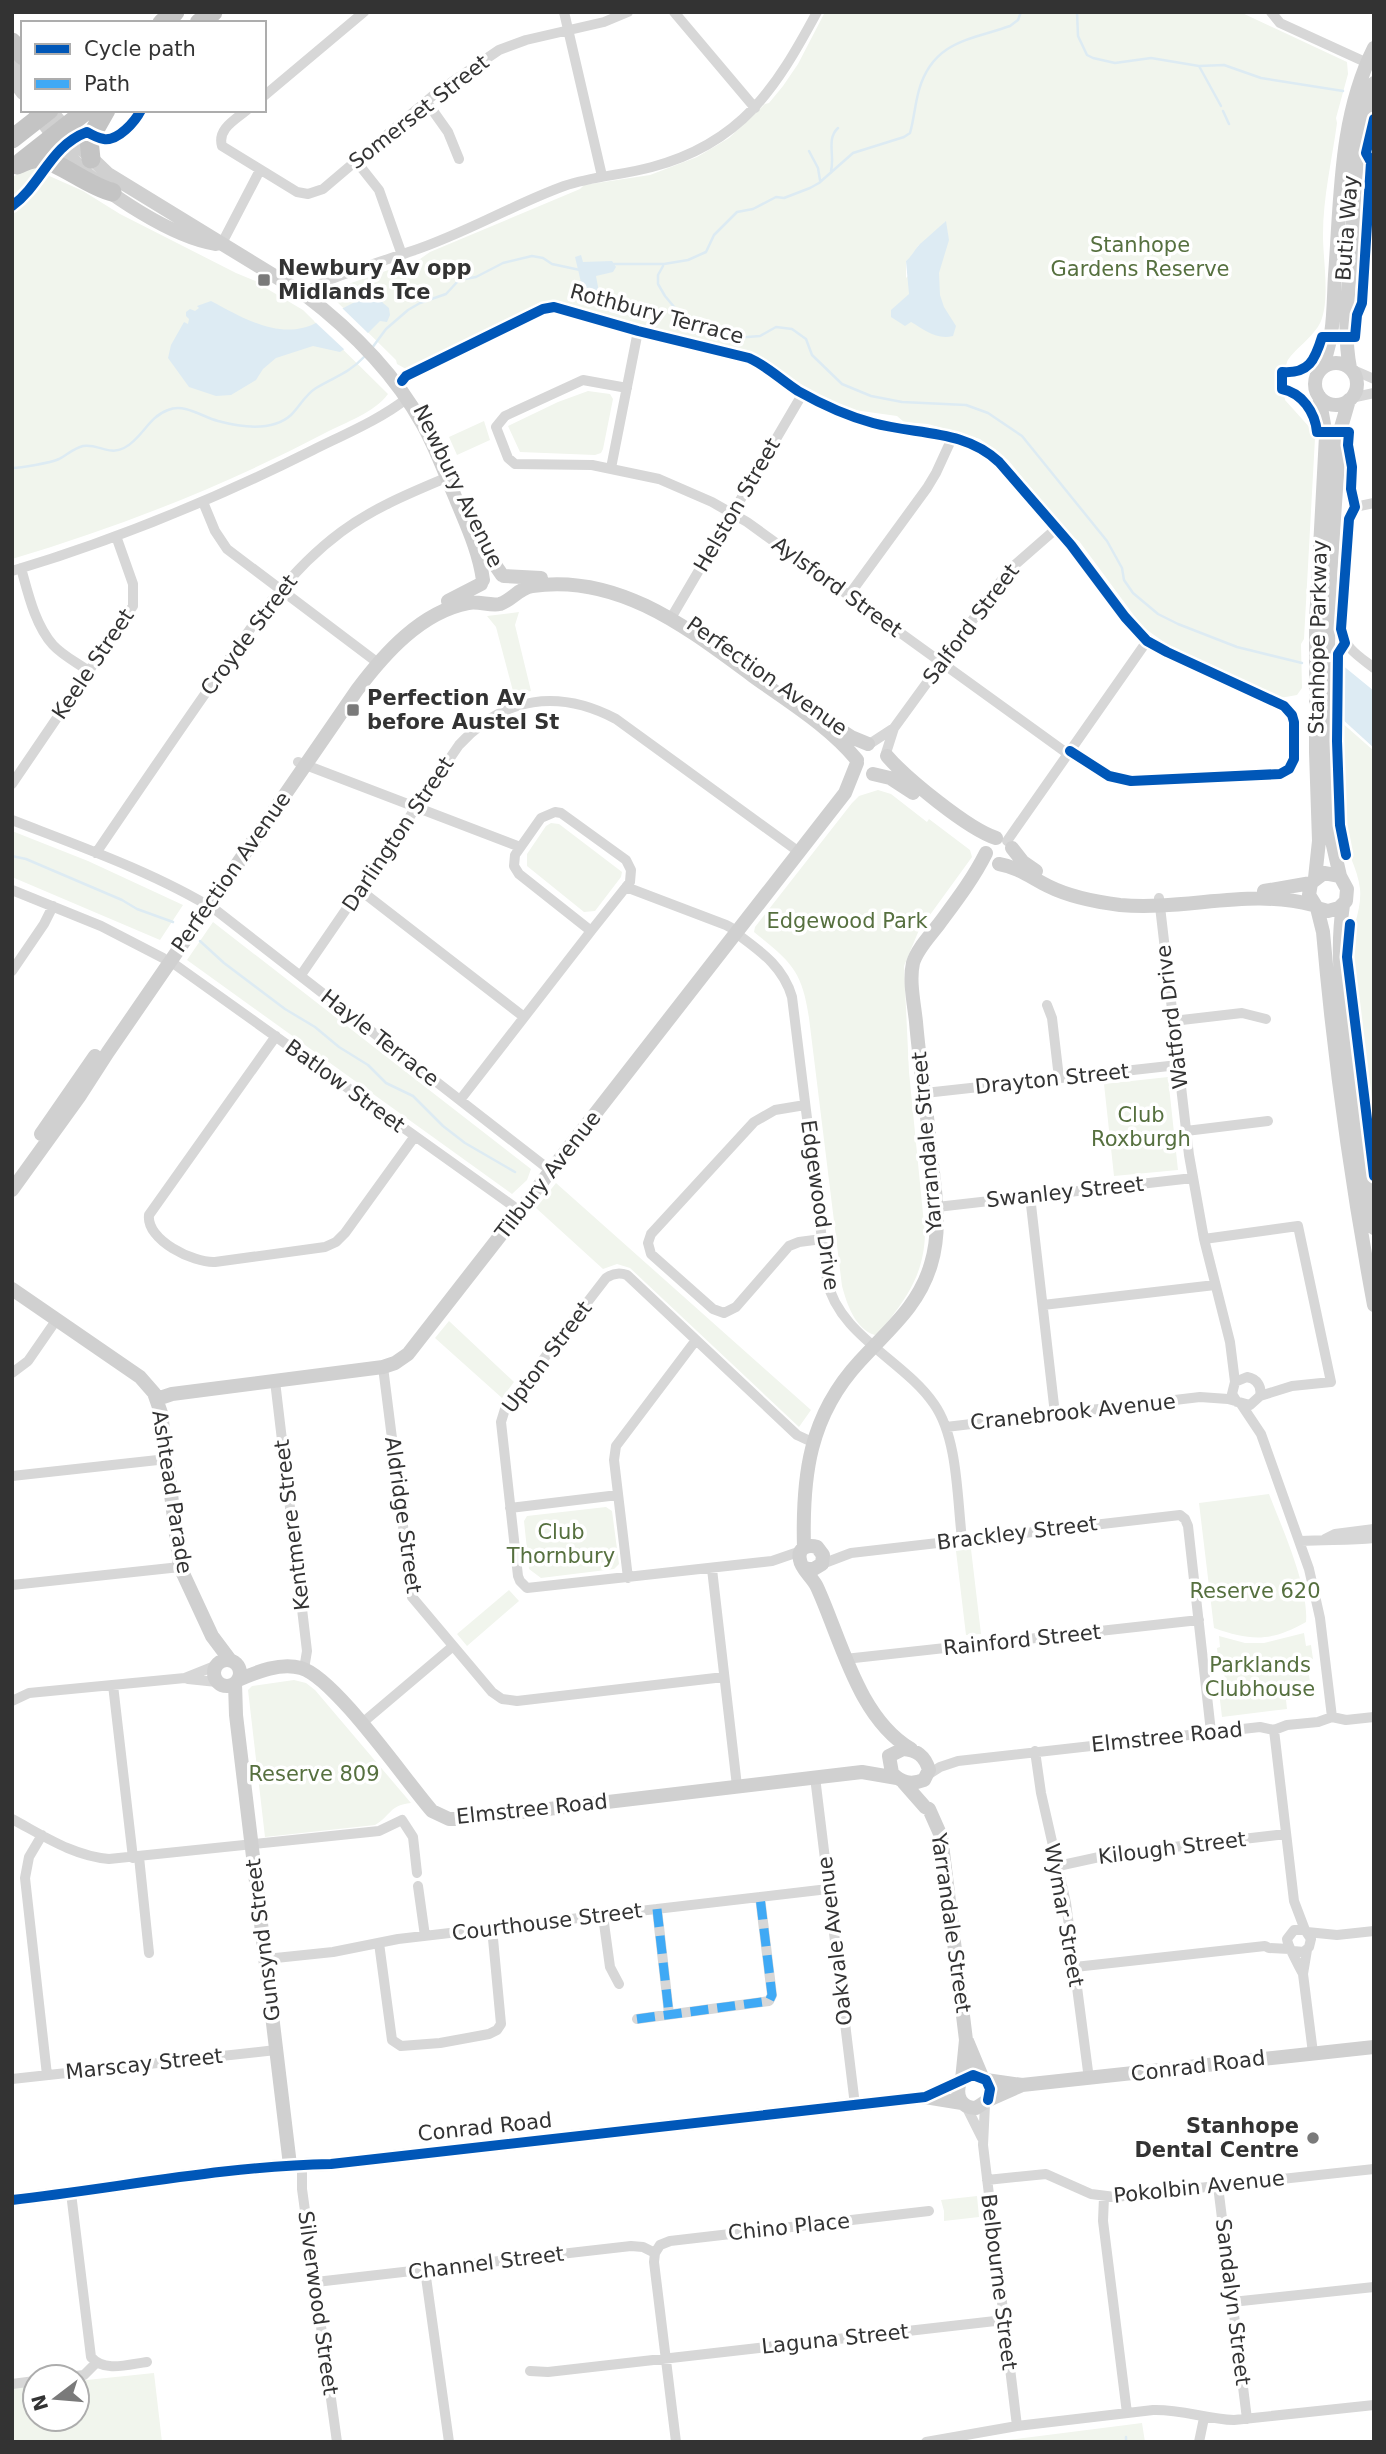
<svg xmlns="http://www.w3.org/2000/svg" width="1386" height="2454" font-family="'DejaVu Sans',sans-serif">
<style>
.green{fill:#f1f5ed;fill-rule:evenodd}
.water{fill:#ddebf3}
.pier{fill:#fff}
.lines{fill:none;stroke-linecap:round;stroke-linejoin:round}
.stream{stroke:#ddebf3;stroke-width:2.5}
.street{stroke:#d7d7d7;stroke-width:10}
.secondary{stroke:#d0d0d0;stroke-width:14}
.highway{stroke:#c4c4c4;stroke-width:19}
.quiet{stroke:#3fa9f5;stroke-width:9;stroke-dasharray:18 9;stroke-linecap:butt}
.cycleway-casing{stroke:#fff;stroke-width:15}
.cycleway{stroke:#0057b8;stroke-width:10}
.poi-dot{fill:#7a7a7a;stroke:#fff;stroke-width:2.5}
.labels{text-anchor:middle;stroke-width:7;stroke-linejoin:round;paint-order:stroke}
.street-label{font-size:21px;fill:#333;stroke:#fff}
.park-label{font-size:21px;fill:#56703f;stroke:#fff}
.poi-label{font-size:21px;font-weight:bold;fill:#333;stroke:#fff;text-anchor:start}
</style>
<rect width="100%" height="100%" fill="#fff"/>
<!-- green -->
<path class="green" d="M825,12H1240L1347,62L1348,74L1336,118L1337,123C1332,160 1323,197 1323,235C1323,260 1330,298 1321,321C1315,336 1291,352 1287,362C1283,373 1284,389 1285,400L1312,430L1315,438L1304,639L1301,644L1302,688L1297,695L1280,698C1233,677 1180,658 1141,625L1079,541L1071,536L1008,460L980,439L928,424L904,422L897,416L847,409L806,388L762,357L719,350L697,340L636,325L560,302L538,306L406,369L397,364L396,360L329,294L331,290L420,259L430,252L580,189L584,185L650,175L697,157L729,138L765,104L769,103L783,86L798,64ZM945,222L948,235L906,278V261L912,257L918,246L936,233Z
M45,165L32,185L12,204V178L27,166Z
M45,174L83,191L120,214L236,273L258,282L256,285L262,289L264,287L303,310L388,394C374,413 346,422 325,433C226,485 120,527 12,559V209L24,200Z
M588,391L610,394L613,399L603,449L601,453L595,455L520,452L508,426L558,402Z
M484,421L490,440L457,455L449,437Z
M519,612L515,625L531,691L514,695L496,627L487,616Z
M1340,721L1374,751V1155L1350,951C1351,930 1362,910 1360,889C1358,868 1345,850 1342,829Z
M878,790L891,794L927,822L929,819L970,850L972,857L919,930L904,966L909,1072L925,1234C924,1269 911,1292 890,1319C884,1326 883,1331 875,1335C855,1329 847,1304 842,1286L809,1018C802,970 791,962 754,932L755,927L852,803L859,796Z
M551,823L559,824L622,872L621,877L595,911L584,912L527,866V854L546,826Z
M12,831L88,861L183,905L160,940L12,877Z
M213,922L531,1169L527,1180L512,1194L187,960Z
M1168,1077L1178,1170L1114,1176L1104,1084Z
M556,1183L811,1410L799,1427L630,1268L617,1264L603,1269L536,1208Z
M449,1321L514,1382L502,1398L435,1338Z
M1269,1494C1282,1528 1309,1587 1306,1622C1271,1642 1251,1641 1214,1628L1199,1503Z
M606,1507L612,1511L619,1564L614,1569L541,1578L529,1569L524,1521L527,1516Z
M971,1549L981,1634L966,1635L956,1551Z
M509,1590L519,1601L467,1646L457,1634Z
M1304,1633L1306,1646L1311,1645L1313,1659L1307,1661L1312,1696L1286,1700L1287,1709L1222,1717L1219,1692L1226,1690L1224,1671H1219L1217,1648L1220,1647L1219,1636L1245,1643H1264Z
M294,1680L306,1683L315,1690L411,1803C389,1805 391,1816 375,1825L265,1837L248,1690L252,1686Z
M977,2196L979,2217L944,2221V2211L941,2200Z
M154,2373L162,2442H12V2388L35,2386V2419H77V2381Z
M1142,2423L1145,2442H993Z"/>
<!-- water -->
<path class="water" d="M946,221L949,240L939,273L940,295L944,307L956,326L953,336C936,340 925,330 911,322L905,326L891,317V310L909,294L906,261C912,256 915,249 920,244C929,236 937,229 946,221Z
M581,255L583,262L612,261L616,267L613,272L596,276L599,292L584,295L575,257Z
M377,294L383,303L389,308L390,315L387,322L380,321L367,334L340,352L313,346L276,358L263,369L256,380L231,395L216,396L189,387L168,358L171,345L184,322L188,324L189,319L186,316V312L190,309L195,311L199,308L197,306L211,301C243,318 282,342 318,322C338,311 355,300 377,294Z
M1341,664L1374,691V748L1341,718Z"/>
<!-- pier -->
<path class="pier" d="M339,305L370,335L347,352L314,321Z"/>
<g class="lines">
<!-- stream -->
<path class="stream" d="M1077,12L1078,36L1087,55L1093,58L1115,63L1151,58L1199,66L1224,65L1261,78L1343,91
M1199,66L1221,106
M1223,111L1229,124
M809,151L818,168L820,180
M831,171C835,156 826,139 838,128
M613,264H664L688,260L706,252L714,235L737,212L753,209L776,197L784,198L810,188L819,183L853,153L904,137L910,133C914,119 915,104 919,90C933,41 970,40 1010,26L1018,20L1021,12
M663,266L658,275V284L665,296L675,308L722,339L760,336L776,327L792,329L806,339L812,355L842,384L871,396L902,402L966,405L988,413L1022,436L1107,541L1122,568L1124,580L1133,593L1158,614L1178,624L1237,647L1302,663
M372,348L386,329L408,310L420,303L446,294L459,280L476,277L503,263L532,256L543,258L552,264L580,270
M12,468C21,468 50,463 59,459C67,455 74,448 83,446C97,443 109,456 124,448C142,439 148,417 168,410C185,403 202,417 218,421C240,427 272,432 291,415C300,406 305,395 316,388C336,376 348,374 365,356
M12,856L26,859L122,900L137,909L173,922
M200,941L224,963L285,1009L315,1027L339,1047L368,1065L386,1083L413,1096L443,1126L465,1143L515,1172
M1126,2437V2442"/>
<!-- street -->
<path class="street" d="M564,12L602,176
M674,12L755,108
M1271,12L1280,23L1374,66
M264,96L364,12
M426,101L448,132L459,159
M247,110C235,120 217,129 222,146L297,192L308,194L323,189L436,93L499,50L526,40L604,22L628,12
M356,161L379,190L402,255
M221,245L260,170
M304,294C318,280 390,259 412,251C464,234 512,205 564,186C593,176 623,175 652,167C742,143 776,88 817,12
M1362,303L1371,162L1374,156
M1351,369L1374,379
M402,381L406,376L543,309L554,307L638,331L749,358C767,366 781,380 798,391C821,404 847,416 873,423C917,435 964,429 999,462L1071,545L1125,617L1147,641L1167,652L1284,706L1292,715L1294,722V759L1289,769L1280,774L1131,781L1109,776L1070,751
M627,388L583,380L505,416L496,427L508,458L515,464L592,465L659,479L712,502L747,522L1068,754
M1351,398L1374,393
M611,468L638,331
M203,502L215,531L227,549L378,663
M1374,503L1355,507L1350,514L1341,629C1344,648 1360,657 1374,668
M21,568C28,593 35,625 53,645C63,656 78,663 90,672
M12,571C116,540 217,498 313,450C343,435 381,419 406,399
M849,595L927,488L936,473L953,436
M671,618L803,393
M871,743L894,728
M886,753L894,728L1009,570L1057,528
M298,762L520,847
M12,784L133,606V584L116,536
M555,812L561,813L626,860L631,870L630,882L591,931L519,874L514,866L515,855L541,818Z
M12,820C79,846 156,873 217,911L551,1171
M1007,841L1147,641
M96,853C132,800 168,747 205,694C245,636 283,575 341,532C376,506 415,491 455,474
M626,887L726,925L737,931
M12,890L101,926L163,958
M360,890L524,1017
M1159,898L1189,1155L1204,1239L1230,1342L1235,1382
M736,933C760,951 783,966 792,997L827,1280C838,1335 905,1361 934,1404C958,1438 957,1498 962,1539
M170,961L520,1211
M12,971L44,924L53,906
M301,975L459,745C504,696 559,689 616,719L799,852
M1047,1005L1052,1018L1059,1078
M1173,1021L1242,1013L1266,1019
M276,1036L149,1215C146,1240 193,1263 215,1262L325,1247L336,1242L345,1233L415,1136
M925,1093L1178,1065
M460,1100L591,931
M805,1105L775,1110L754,1122L651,1234L648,1243L651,1254L713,1309L724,1313L736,1307L789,1246L799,1242L822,1239
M1186,1131L1268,1121
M1030,1196L1055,1414
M937,1207L1193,1178
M1204,1239L1298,1226L1331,1382L1292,1386L1260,1396
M1043,1305L1215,1285
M383,1367L412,1597L492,1692L502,1699L517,1701L724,1677
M12,1373L28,1361L57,1319
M275,1381L307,1651L304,1669
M1241,1404L1261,1434L1309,1569L1320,1618L1332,1717
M946,1427L1200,1397L1228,1399L1250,1405L1260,1396C1262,1386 1257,1379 1247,1377L1235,1382L1232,1394L1237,1402
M12,1476L167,1459
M510,1508L618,1495
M1325,1539L1335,1534L1374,1529
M1301,1541C1325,1539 1349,1541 1374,1538
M801,1551L772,1561L527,1588L520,1581L518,1576L501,1422L505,1409L606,1278C613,1273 619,1272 627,1275L797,1435L812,1442
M822,1564L851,1553L1180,1515L1185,1519L1188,1526L1211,1732
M712,1569L737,1786
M628,1578L614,1460L616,1446L696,1340
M12,1585L180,1567
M845,1659L1199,1620
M188,1679L217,1682
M113,1685L133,1858
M12,1701L29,1693L185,1678L215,1666
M361,1724L452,1647
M1274,1730L1294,1901L1305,1930
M1035,1751L1041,1793L1066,1903L1089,2079
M929,1774L940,1767L958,1761L1260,1727L1274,1730L1287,1725L1318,1722L1332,1717L1346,1720L1374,1717
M815,1777L855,2105
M12,1819C44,1836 73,1856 109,1859L379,1831L402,1820L413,1837L417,1873
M42,1835L29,1857L25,1878L47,2075
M139,1857L149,1953
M1058,1866L1113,1854L1286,1834
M418,1886L425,1936
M657,1909L669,2014
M603,1916L610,1967L619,1984
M1307,1932L1337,1935L1374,1931
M379,1943L392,2040L401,2046L440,2043L489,2034L497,2030L501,2024L492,1928
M1307,1950L1303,1974L1313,2053
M1293,1951L1304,1952L1309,1947L1311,1939L1305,1930H1294L1287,1939C1288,1947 1298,1964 1302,1972
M266,1959L333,1952L398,1939L828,1889
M1075,1967L1265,1946L1269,1948L1290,1949
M637,2019L769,2001L772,1995L760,1897
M12,2079L276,2050
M985,2104L983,2145L1017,2426
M966,2106L982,2138
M302,2163V2189L337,2442
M987,2180L1046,2174L1091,2194L1115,2197L1374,2169
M1218,2186L1247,2419
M71,2193L91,2357C104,2373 130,2364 147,2362
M1104,2197L1103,2221L1127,2413
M655,2253L660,2245L670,2241L929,2211
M655,2253L654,2262L676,2442
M425,2270L449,2442
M316,2282L631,2246L643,2247L655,2253
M1232,2302L1374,2287
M530,2371L548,2372L1004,2320
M68,2377L84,2375L96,2363
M12,2384L35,2381
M926,2442L1017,2426L1153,2410C1181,2409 1206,2419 1234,2420L1374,2405
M1199,2442L1204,2418"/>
<!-- secondary -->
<path class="secondary" d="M12,57L23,72
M12,78L23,93
M35,110C47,128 60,146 75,162C104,193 174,238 216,244
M50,110L82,149L108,174L304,294C350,329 395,374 423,425C436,448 445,474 456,499C467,526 479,551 483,580
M1315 384a21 21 0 1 1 42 0a21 21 0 1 1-42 0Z
M1350,368C1343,332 1348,296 1351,260C1354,201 1354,140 1374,83
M1320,370C1335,340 1333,307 1335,275C1341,198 1339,118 1374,48
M482,540L491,559L502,575
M504,576L541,578
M448,601L481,584
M834,726L851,737L868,744
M887,756C906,778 968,829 996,838
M873,774L890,778L913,793
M1012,848L1023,862L1036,871
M999,864C1017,867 1032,878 1048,886C1070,897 1096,902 1120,905C1184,911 1251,888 1313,905
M1340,876L1324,873L1311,883L1309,895L1317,908L1328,911L1339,908L1346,901L1347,889L1340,876L1332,841L1327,681L1330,577L1340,431L1349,400
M1315,878L1319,841L1316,752V622L1326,436L1319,396
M1264,891L1311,883
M1343,905C1336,952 1342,990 1347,1037C1354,1101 1364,1165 1374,1228
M1317,908L1323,932C1334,1058 1351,1181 1374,1305
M41,1134L95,1056
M12,1190L79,1097L108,1052L357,690C384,654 421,612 468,603C479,601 490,606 500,604C512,600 519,588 532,586C619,573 689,629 753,676C789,702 829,726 857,760
M12,1289L140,1377L154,1393L161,1413L180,1567L212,1636L230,1660
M157,1399L172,1394L383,1367L395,1363L408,1354L845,793L857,763
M804,1548C802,1476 809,1416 860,1361C888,1330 919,1306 931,1264C941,1231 936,1197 932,1164C928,1116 920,1069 916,1022C914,1003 909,981 913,963C917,949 930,936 939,924C956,901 973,879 986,853
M805,1568L812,1570L822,1564L823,1555L817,1547C808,1544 797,1548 800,1560C801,1569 813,1578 817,1587C841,1639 858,1718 911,1749
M214 1673a13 13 0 1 1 26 0a13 13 0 1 1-26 0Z
M238,1680C257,1672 280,1662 301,1668C335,1678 405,1780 432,1811L449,1819H463L862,1772L897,1778
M235,1683L236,1715L290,2165
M903,1749C917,1750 925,1756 929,1770L924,1780C911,1785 901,1783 892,1773L889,1756Z
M903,1782L925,1807L929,1809L941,1836L966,2040L962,2080
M967,2041L982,2077
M986,2080L1022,2085
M960,2082C955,2096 961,2108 976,2108L988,2100L1022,2085L1374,2047
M925,2097L962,2103
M12,2200C118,2188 224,2166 331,2164L925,2097L973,2075L986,2080L990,2089L988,2100"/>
<!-- highway -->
<path class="highway" d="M162,23L175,12
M199,23L213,12
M12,42L23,56
M12,139L49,110
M91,159L89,140L106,110
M21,162L87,110
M17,165C24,162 32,158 39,159C56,159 89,187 112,192"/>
<!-- quiet -->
<path class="quiet" d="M657,1909L669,2014
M637,2019L769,2001L772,1995L760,1897"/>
<!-- cycleway casing -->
<g class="cycleway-casing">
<path id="cycleway" d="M12,206C42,184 50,146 87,132C92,135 98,138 104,139C118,141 135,122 141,110
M402,381L406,376L543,309L554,307L638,331L749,358C767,366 781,380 798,391C821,404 847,416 873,423C917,435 964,429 999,462L1071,545L1125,617L1147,641L1167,652L1284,706L1292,715L1294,722V759L1289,769L1280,774L1131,781L1109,776L1070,751
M1346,855L1340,825L1337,741L1338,654L1345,643L1341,629L1349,519L1355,507L1351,489L1352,467L1348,445L1349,432H1317C1315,412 1302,393 1282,389V372C1309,374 1315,360 1322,337H1355L1357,315L1362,303L1371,162L1366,153L1374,119
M1350,924L1347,957L1374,1176
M12,2200C118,2188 224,2166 331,2164L925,2097L973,2075L986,2080L990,2089L988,2100"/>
</g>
<!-- cycleway -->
<use href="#cycleway" class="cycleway"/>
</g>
<!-- markers -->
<g class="poi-dot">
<rect x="257" y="273" width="14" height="14" rx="3.5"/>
<rect x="346" y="703" width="14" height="14" rx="3.5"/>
<circle cx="1313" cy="2138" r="7"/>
</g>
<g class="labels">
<!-- street labels -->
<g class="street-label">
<text transform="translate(419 112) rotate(-38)" y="7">Somerset Street</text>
<text transform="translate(1347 228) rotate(-86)" y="7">Butia Way</text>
<text transform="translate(657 314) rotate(15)" y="7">Rothbury Terrace</text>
<text transform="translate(458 486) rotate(64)" y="7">Newbury Avenue</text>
<text transform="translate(737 505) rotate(-60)" y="7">Helston Street</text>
<text transform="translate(837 587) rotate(36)" y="7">Aylsford Street</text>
<text transform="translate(971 624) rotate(-53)" y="7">Salford Street</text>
<text transform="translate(249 635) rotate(-53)" y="7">Croyde Street</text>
<text transform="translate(1318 637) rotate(-89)" y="7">Stanhope Parkway</text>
<text transform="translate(93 664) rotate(-56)" y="7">Keele Street</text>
<text transform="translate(767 676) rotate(35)" y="7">Perfection Avenue</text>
<text transform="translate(398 834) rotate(-56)" y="7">Darlington Street</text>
<text transform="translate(231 872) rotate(-55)" y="7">Perfection Avenue</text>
<text transform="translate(1172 1017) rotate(-97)" y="7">Watford Drive</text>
<text transform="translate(380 1038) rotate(38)" y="7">Hayle Terrace</text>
<text transform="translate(1052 1079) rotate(-6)" y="7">Drayton Street</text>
<text transform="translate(345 1086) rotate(36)" y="7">Batlow Street</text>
<text transform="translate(927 1142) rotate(-95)" y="7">Yarrandale Street</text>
<text transform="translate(548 1175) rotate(-52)" y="7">Tilbury Avenue</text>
<text transform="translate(1065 1192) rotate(-6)" y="7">Swanley Street</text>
<text transform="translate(820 1205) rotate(82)" y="7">Edgewood Drive</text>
<text transform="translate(547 1357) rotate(-53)" y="7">Upton Street</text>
<text transform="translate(1073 1412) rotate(-6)" y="7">Cranebrook Avenue</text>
<text transform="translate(172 1492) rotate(81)" y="7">Ashtead Parade</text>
<text transform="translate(403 1515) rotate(82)" y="7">Aldridge Street</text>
<text transform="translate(292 1525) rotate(-97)" y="7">Kentmere Street</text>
<text transform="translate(1017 1533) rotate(-7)" y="7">Brackley Street</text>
<text transform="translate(1022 1640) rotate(-6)" y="7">Rainford Street</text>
<text transform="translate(1167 1737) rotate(-6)" y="7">Elmstree Road</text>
<text transform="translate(532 1809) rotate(-6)" y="7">Elmstree Road</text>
<text transform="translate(1172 1848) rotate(-7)" y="7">Kilough Street</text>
<text transform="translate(1064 1915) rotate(80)" y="7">Wymar Street</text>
<text transform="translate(547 1922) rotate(-7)" y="7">Courthouse Street</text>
<text transform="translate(951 1923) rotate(82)" y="7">Yarrandale Street</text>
<text transform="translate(263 1940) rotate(-97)" y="7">Gunsynd Street</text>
<text transform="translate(835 1941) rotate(-97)" y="7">Oakvale Avenue</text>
<text transform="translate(144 2064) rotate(-6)" y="7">Marscay Street</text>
<text transform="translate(1198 2066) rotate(-7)" y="7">Conrad Road</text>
<text transform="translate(485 2127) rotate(-6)" y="7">Conrad Road</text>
<text transform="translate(1199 2187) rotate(-6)" y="7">Pokolbin Avenue</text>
<text transform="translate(789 2227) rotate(-6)" y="7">Chino Place</text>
<text transform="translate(486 2263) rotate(-7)" y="7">Channel Street</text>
<text transform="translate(999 2282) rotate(83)" y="7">Belbourne Street</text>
<text transform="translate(1233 2302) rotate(83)" y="7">Sandalyn Street</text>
<text transform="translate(318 2303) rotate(82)" y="7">Silverwood Street</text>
<text transform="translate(835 2339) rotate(-6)" y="7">Laguna Street</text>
</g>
<!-- park labels -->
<g class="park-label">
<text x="1140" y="252">Stanhope<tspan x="1140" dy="24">Gardens Reserve</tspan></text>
<text x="847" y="928">Edgewood Park</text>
<text x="1141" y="1122">Club<tspan x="1141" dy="24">Roxburgh</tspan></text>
<text x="561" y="1539">Club<tspan x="561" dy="24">Thornbury</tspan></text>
<text x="1255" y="1598">Reserve 620</text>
<text x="1260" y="1672">Parklands<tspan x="1260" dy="24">Clubhouse</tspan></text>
<text x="314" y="1781">Reserve 809</text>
</g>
<!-- poi labels -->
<g class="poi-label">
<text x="278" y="275">Newbury Av opp<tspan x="278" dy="24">Midlands Tce</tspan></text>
<text x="367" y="705">Perfection Av<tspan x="367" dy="24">before Austel St</tspan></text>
<text x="1299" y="2133" text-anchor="end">Stanhope<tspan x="1299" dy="24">Dental Centre</tspan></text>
</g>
</g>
<!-- border -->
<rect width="1386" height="2454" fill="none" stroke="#333333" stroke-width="28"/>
<!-- legend -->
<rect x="21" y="21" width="245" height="91" fill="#ffffff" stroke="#adadad" stroke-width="2"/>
<rect x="35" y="44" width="35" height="10" fill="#0057b8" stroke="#adadad" stroke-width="2"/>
<text x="84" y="56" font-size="21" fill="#333333">Cycle path</text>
<rect x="35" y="79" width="35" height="10" fill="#3fa9f5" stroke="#adadad" stroke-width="2"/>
<text x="84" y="91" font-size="21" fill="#333333">Path</text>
<!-- north arrow -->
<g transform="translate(56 2398) rotate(254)"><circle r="33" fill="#ffffff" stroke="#adadad" stroke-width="2"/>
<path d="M0-5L12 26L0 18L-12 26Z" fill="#7a7a7a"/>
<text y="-10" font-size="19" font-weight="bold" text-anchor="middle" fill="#333333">N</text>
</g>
</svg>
